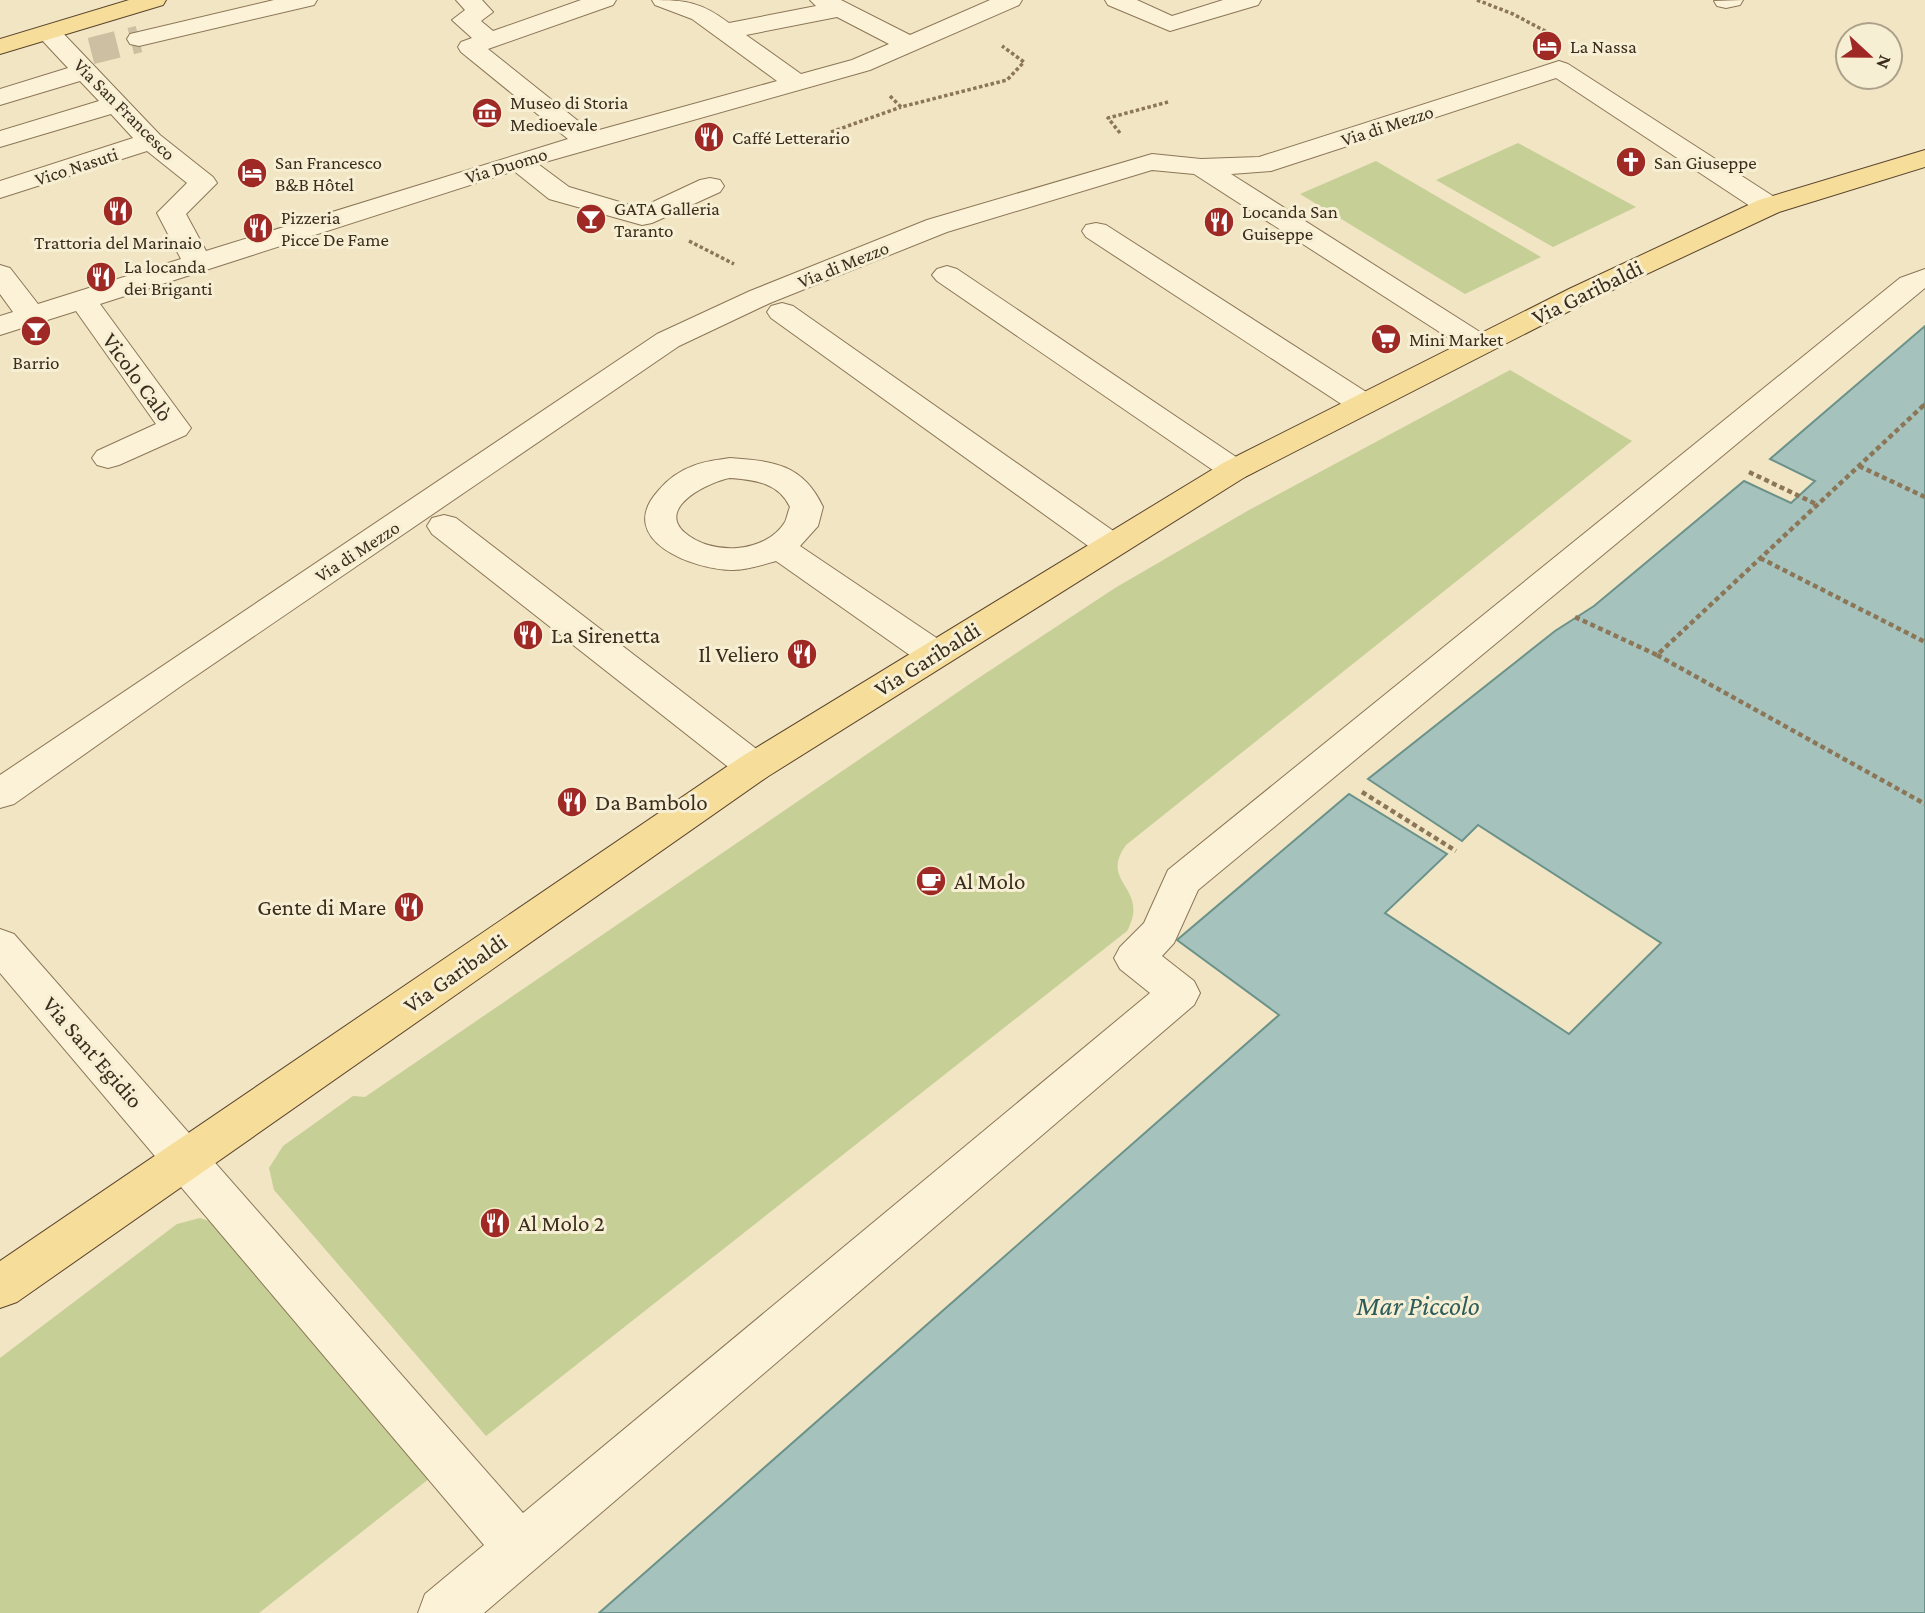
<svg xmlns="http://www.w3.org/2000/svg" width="1925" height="1613" font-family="'Crimson Pro',serif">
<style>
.green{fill:#c6cf96}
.water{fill:#a5c3bc;stroke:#6b928a;stroke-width:2}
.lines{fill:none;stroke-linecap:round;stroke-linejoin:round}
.minor-tunnel{stroke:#cdc0a2;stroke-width:27;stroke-dasharray:27 14;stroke-linecap:butt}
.minor-casing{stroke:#8c7658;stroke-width:2}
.major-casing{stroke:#5a442d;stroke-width:2}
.path-far1{stroke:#8c7658;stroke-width:3.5;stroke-dasharray:3.5 2.5;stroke-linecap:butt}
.path{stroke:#8c7658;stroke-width:4.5;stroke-dasharray:5 3.5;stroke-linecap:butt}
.minor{fill:#fbf2d7;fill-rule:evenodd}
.major{fill:#f6dd99;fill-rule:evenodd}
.labels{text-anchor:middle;stroke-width:6;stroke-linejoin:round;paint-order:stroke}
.far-poi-label{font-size:19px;fill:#3b2d1d;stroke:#f7efd3;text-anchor:start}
.far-street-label{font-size:19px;fill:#3b2d1d;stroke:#f7efd3}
.street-label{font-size:23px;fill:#3b2d1d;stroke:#f7efd3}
.poi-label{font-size:23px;fill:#3b2d1d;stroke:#f7efd3;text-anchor:start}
.near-water-label{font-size:28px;font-style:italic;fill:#2c5c5b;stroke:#f7efd3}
</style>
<rect width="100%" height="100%" fill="#f1e5c3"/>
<!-- green -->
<path class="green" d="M1518,143L1636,207L1553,247L1436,180Z
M1376,161L1541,257L1465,294L1300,194Z
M1510,370L1632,441L1126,845C1098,884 1151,887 1127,931L486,1436L274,1190L269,1168L283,1146L353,1096L365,1097L977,679L1115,588L1249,510Z
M200,1218L224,1226L430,1478L259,1613H0V1358L177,1224Z"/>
<!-- water -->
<path class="water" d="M1925,326V1613H599L1279,1015L1177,940L1349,794L1447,854L1385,913L1569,1034L1661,943L1478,825L1462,841L1368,779L1555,631L1594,606L1744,481L1791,503L1815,481L1770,459Z"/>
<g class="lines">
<!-- minor-tunnel -->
<path class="minor-tunnel" d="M91,51L139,39"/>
<!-- minor casing -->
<g class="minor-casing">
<path id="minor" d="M274,0H317L314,5L139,46L130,44L127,39L130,34Z
M456,0H482L493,12L481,21L493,31L581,0H616L613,5L488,49L592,132L777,81L692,19L655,5L652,0C686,0 701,2 729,23L816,6L810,0H841L910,35L990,0H1022L1019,5L870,70L538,164L569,187L640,208L700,180L710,178L720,180L724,186L720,192L652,223L642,225L549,199L514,171L100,304L191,428L186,435L119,465L108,468L97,465L92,458L97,451L156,424L76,311L0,335V316L13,312L0,294V265L10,268L38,304L181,259L157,213L187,183L147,151L0,198V181L133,138L111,114L0,147V131L99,101L80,81L0,105V89L68,68L40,38L37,33L40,28L49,26L58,28L160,135L213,177L217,183L186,214L206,251L568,139L461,52L458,47L461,42L472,38L452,20L465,10ZM837,17L889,44L852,60L801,74L746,35Z
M1105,0H1137L1172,16L1223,0H1261L1258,5L1170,31L1108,5Z
M1743,0L1740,5L1726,8L1717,6L1714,1Z
M1559,61L1568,64L1779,200L1783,206L1779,212L1769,214L1759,212L1556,78L1271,171L1231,174L1491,339L1495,345L1491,351L1480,354L1469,351L1194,174L1152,170L947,232L770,303L679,346L181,686L14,804L0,808V775L657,334L750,291L927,220L1152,154L1201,159L1259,157Z
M1096,223L1106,225L1374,397L1379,404L1374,411L1363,413L1352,411L1086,237L1082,231L1086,225Z
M947,266L957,269L1245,463L1250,470L1245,477L1234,480L1223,477L937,281L932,275L937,269Z
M1925,269V288L1198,890L1174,943L1162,956L1194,981L1200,993L1194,1005L484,1613H418L425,1594L484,1545L0,973V929L14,934L523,1513L1150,993L1120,969L1114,958L1120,947L1144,923L1168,870L1900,278Z
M782,303L793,306L1122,537L1127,545L1122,553L1110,556L1098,553L771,318L767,312L771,306Z
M730,458C773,461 803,464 823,507L818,526L800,546L947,645L952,654L947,663L934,666L921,663L776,561C762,565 747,570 733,570C694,570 614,540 658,491C667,480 679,471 693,466C704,461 718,460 730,458ZM730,478C754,480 778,482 790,507C788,511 787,518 785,522C765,554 711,556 684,532C656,506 712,481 730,478Z
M444,515L456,518L767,757L773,767L767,777L754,781L741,777L432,534L427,526L432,518Z"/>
</g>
<!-- major casing -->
<g class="major-casing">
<path id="major" d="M129,0H166L163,5L0,54V39Z
M1925,150V167L1779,212L1589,301L1245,477L767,777L17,1302L0,1308V1261L741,757L1223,463L1569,289L1759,200Z"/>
</g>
<!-- path-far1 -->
<path class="path-far1" d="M1477,0L1513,14L1547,32
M890,96L901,107L1007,80L1024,62L1002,46
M831,132L901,107
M1120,133L1108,118L1168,102
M689,241L734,264
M1923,406L1925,404"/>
<!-- path -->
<path class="path" d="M1859,466L1925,497
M1749,472L1818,505
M1760,558L1925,642
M1575,617L1657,655L1925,404
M1657,655L1925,804
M1362,792L1456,851"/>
<!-- minor -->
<use href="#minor" class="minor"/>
<!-- major -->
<use href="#major" class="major"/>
</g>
<!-- icons -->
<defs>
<g id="hotel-disc" transform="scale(1.575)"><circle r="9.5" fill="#9f2925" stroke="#f7efd3"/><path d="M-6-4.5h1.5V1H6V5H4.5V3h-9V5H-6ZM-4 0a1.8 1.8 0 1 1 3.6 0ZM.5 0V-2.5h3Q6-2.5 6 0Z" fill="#fff"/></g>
<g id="museum-disc" transform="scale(1.575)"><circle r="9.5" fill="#9f2925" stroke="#f7efd3"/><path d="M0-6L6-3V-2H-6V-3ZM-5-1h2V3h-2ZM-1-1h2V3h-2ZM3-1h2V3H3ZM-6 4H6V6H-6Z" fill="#fff"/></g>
<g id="restaurant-disc" transform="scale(1.575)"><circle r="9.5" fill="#9f2925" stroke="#f7efd3"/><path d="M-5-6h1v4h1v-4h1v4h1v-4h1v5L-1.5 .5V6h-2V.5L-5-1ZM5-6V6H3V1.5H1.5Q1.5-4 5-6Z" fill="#fff"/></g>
<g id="church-disc" transform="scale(1.575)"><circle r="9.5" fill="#9f2925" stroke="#f7efd3"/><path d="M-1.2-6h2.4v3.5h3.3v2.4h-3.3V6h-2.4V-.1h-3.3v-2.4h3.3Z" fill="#fff"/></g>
<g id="bar-disc" transform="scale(1.575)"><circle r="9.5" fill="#9f2925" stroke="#f7efd3"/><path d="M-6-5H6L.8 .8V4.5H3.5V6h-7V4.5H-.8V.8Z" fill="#fff"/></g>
<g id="supermarket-disc" transform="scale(1.575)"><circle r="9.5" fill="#9f2925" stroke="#f7efd3"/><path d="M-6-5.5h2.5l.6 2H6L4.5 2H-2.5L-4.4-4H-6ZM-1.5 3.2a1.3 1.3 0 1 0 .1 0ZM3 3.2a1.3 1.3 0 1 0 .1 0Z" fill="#fff"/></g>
<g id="cafe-disc" transform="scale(1.575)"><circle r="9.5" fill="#9f2925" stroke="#f7efd3"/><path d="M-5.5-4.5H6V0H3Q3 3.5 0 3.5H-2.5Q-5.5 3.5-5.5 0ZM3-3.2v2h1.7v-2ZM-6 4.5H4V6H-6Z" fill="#fff"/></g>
</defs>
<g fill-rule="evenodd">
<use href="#hotel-disc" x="1547" y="46"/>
<use href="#museum-disc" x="487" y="113"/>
<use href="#restaurant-disc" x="709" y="137"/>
<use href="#church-disc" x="1631" y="162"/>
<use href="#hotel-disc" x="252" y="173"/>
<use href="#restaurant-disc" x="118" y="211"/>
<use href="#bar-disc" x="591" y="219"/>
<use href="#restaurant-disc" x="1219" y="222"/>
<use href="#restaurant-disc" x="258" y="228"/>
<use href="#restaurant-disc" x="101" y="277"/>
<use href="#bar-disc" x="36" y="331"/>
<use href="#supermarket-disc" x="1386" y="339"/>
<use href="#restaurant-disc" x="528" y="635"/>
<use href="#restaurant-disc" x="802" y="654"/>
<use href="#restaurant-disc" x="572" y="802"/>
<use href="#cafe-disc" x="931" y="881"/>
<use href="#restaurant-disc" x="409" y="907"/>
<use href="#restaurant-disc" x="495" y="1223"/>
</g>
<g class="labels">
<!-- far-poi labels -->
<g class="far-poi-label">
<text x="1570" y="53">La Nassa</text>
<text x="510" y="109">Museo di Storia<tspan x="510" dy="22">Medioevale</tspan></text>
<text x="732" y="144">Caffé Letterario</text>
<text x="275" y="169">San Francesco<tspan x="275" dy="22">B&amp;B Hôtel</tspan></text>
<text x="1654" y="169">San Giuseppe</text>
<text x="614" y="215">GATA Galleria<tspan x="614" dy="22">Taranto</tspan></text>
<text x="1242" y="218">Locanda San<tspan x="1242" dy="22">Guiseppe</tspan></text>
<text x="281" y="224">Pizzeria<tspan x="281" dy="22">Picce De Fame</tspan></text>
<text x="118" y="249" text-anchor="middle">Trattoria del Marinaio</text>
<text x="124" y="273">La locanda<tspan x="124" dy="22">dei Briganti</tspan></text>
<text x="1409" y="346">Mini Market</text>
<text x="36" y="369" text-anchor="middle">Barrio</text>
</g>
<!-- far-street labels -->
<g class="far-street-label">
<text transform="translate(125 109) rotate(45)" y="7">Via San Francesco</text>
<text transform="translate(1387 125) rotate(-18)" y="7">Via di Mezzo</text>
<text transform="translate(506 165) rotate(-17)" y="7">Via Duomo</text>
<text transform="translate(76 166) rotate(-18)" y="7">Vico Nasuti</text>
<text transform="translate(843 264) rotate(-22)" y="7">Via di Mezzo</text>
<text transform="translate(357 551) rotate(-33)" y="7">Via di Mezzo</text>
</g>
<!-- street labels -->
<g class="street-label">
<text transform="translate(1587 292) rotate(-26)" y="8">Via Garibaldi</text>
<text transform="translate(138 377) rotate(54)" y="8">Vicolo Calò</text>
<text transform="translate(927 659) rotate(-32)" y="8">Via Garibaldi</text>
<text transform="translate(455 973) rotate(-35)" y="8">Via Garibaldi</text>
<text transform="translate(93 1052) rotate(49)" y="8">Via Sant'Egidio</text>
</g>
<!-- poi labels -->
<g class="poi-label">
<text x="551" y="643">La Sirenetta</text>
<text x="779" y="662" text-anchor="end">Il Veliero</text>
<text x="595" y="810">Da Bambolo</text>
<text x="954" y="889">Al Molo</text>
<text x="386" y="915" text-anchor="end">Gente di Mare</text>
<text x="518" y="1231">Al Molo 2</text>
</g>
<!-- near-water labels -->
<g class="near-water-label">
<text x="1418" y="1315">Mar Piccolo</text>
</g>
</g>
<!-- north arrow -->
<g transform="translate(1869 56) rotate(112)"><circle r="33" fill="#f7efd3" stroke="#aca18a" stroke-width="2"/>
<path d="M0-5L12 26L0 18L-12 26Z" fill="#9f2925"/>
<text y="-10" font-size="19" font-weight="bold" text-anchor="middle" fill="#3b2d1d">N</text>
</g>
</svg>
